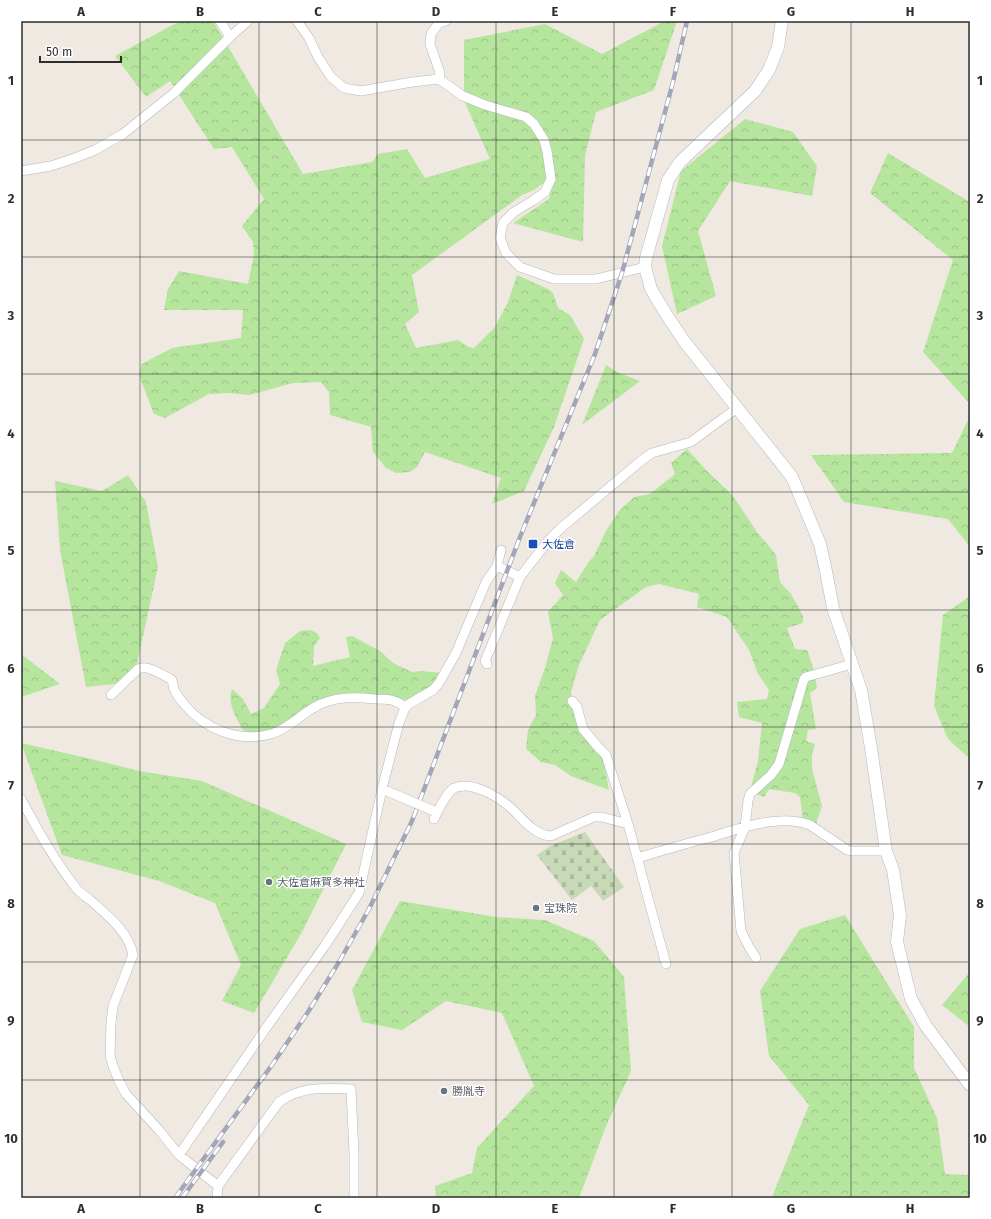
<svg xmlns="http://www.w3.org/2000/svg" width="991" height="1219" font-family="'Fira Sans','Noto Sans JP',sans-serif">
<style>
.forest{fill:url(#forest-crowns)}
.cemetery{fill:url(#cemetery-stones)}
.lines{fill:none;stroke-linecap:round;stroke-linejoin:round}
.minor-casing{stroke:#b4b7c1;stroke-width:10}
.tertiary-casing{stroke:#b4b7c1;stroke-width:13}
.minor{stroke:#fff;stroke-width:9}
.tertiary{stroke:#fff;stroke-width:12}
.rail-casing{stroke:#a3a6b8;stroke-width:4.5}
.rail{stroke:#fff;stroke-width:3;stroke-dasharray:9;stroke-linecap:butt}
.minor-bridge-casing{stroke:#b4b7c1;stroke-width:10;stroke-linecap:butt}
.minor-bridge{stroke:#fff;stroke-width:9}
.grid{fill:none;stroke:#2e2e2e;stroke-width:1;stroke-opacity:0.55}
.transit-dot{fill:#1a4fb4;stroke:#fff;stroke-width:1.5}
.worship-dot{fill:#6b7280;stroke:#fff;stroke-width:1.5}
.labels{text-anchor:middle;stroke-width:3;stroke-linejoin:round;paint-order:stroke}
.transit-label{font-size:11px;fill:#164399;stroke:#fff;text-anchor:start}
.worship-label{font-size:11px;fill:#5b616d;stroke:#fff;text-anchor:start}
.neatline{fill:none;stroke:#2e2e2e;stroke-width:1.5}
.grid-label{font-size:13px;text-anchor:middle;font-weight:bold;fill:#2e2e2e}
</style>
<defs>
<pattern id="forest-crowns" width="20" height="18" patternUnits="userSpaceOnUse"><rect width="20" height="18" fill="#b6e59e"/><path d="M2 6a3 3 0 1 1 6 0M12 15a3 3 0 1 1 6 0" fill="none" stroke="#9dc588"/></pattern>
<pattern id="cemetery-stones" width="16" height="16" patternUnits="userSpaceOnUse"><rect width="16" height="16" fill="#c8d9b8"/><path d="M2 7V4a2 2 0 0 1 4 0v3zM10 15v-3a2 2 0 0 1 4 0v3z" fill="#acbb9e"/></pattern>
</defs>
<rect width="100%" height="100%" fill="#efe9e1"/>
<!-- forest -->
<path class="forest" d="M180,21H213L303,174L372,162L378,154L407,149L425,178L490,159L463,98L525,119L542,142L549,179L534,190L522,195L412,275L419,312L405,324L416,348L458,340L468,347L474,348L495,327L508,302L517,275L548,289L553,293L558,308L570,315L584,339L554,427L524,491L492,504L501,478L425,452L417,467L410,472L396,473L386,468L373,452L371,427L330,415L329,392L321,382L293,383L249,395L229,393L209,394L165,418L154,414L139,375L142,364L172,348L241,338L243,310H164L168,289L179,271L248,284L254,255L253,242L242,226L264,199L232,147L214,149L170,81L146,97L115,56Z
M665,21H677L654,90L596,112L585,155L583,242L513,223L549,199L553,177L535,122L464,95V40L545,24L602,54Z
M745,119L793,132L817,166L812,196L730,181L698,231L716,296L677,314L662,246L681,171Z
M888,153L970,202V404L923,352L953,260L870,193Z
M606,365L617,372L640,381L582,425Z
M970,416V547L948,519L844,502L811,455L952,453Z
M687,449L707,471L733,496L757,532L776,555L780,582L791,594L803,616V623L787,628L795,649L807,650L814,670L817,688L810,693L816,729L808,730L806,741L815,744L812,754V769L822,806L816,824L803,819L800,797L795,793L769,789L764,797L753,793L751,787L758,761L762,723L739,717L737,702L767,699L769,690L758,674L749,650L727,617L697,607L699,594L659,584L646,587L600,620L579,665L571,692L574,710L603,757L609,790L571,776L555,765L541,762L526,749L528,730L536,715L535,696L545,668L553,638L548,612L563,595L555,583L561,570L576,582L588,563L594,556L606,531L619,511L634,497L650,494L675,474L671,463Z
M128,475L146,502L158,567L133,682L86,687L60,550L55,481L102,491Z
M970,596V759L948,739L934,706L943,615Z
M310,630L317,633L320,638L314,646L313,666L350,657L346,637L352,636L380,651L393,663L412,672L421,671L441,673L430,689L410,701L397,698L343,694L331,696L320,700L283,726L255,734L243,730C236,716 227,705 232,689L243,699L251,714L264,708L280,684L276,670L285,643L300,631Z
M21,654L60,684L21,697Z
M21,743L87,758L139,771L202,781L346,844L301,934L254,1013L222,1001L241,965L215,903L159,881L62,855Z
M400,901L496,917L545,920L594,941L624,977L631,1071L606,1126L579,1198H436L435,1186L472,1173L477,1148L534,1086L502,1013L446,1001L402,1030L362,1022L352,990Z
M845,915L914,1027V1068L937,1118L945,1174L970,1175V1198H773L772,1197L809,1105L769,1056L760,991L800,929Z
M970,972V1027L942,1005Z"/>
<!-- cemetery -->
<path class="cemetery" d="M585,832L624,887L603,901L591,886L572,900L537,855L550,846Z"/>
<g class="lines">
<!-- minor casing -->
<g class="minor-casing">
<path id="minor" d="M220,21L230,37
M297,21L309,38L318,57L331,77L344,88L361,91L412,82L439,79L463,96L485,105L526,117L534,124L544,140L547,151L551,179L545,192L534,200L514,212L503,223L500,238L506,253L520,267L554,279H596L645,267
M439,79L440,73L430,44L431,34L439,23L446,21
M21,171L51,166L75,158L95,150L123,134L174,93L230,37L248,21
M497,566L520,577L548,541L561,528L642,460L652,453L691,442L737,408
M487,664L485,661L520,577
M111,695L138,669C148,664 162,675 172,680C173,684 173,688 175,691C177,696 181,700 184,704C204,729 239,743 271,734C288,729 300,715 315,707C334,696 354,697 375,699C387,699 397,699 405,708
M572,701L577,707L583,729L598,747L606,755L628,824L666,964
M382,789L401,797
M21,799C38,830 54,860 76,888C80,893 85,896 90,900C107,915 129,932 133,955L113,1006L111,1023L110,1056L113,1066L119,1081L126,1094L159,1130L179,1155L218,1186L217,1198
M434,819C437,812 447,792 454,788C471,780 499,797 512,809C523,819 534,835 551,836L594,817H602L628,824
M637,858C661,851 684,844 708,838C738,829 779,813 810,825L847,850L851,851H886
M756,958L749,947L741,931L734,853L745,827L748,801L750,794L771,775L779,764L804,679L806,677L852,664
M179,1155L266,1028L324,947L359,893L382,789L399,723L405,708L409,704L433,690L439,683L456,653L486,582L497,566L501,550
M218,1186L279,1102C302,1086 324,1088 351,1089L354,1153V1198"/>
</g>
<!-- tertiary casing -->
<g class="tertiary-casing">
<path id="tertiary" d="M782,21L778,47L769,70L755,91L680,162L668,180L646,258L645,267L651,289L666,314L684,341L792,477L820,544L826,571L833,608L861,690L871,748L886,851L893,870L900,915L897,942L911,999L926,1026L970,1085"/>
</g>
<!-- minor -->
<use href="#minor" class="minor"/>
<!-- tertiary -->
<use href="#tertiary" class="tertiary"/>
<!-- rail casing -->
<g class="rail-casing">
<path id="rail" d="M175,1198L272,1065L308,1012L339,962L369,909L412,821L520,537L595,354L622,273L673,82L687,21
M182,1198L223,1142"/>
</g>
<!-- rail -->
<use href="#rail" class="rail"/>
<!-- minor-bridge casing -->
<g class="minor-bridge-casing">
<path id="minor-bridge" d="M401,797L434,811"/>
</g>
<!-- minor-bridge -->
<use href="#minor-bridge" class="minor-bridge"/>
</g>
<!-- grid -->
<path class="grid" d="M140,21V1198M259,21V1198M377,21V1198M496,21V1198M614,21V1198M732,21V1198M851,21V1198M21,140H970M21,257H970M21,374H970M21,492H970M21,610H970M21,727H970M21,844H970M21,962H970M21,1080H970"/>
<!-- markers -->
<rect class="transit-dot" x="528" y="539" width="10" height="10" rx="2"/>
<g class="worship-dot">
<circle cx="269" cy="882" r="4"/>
<circle cx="536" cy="908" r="4"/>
<circle cx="444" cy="1091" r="4"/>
</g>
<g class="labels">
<!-- transit labels -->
<g class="transit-label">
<text x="542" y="548">大佐倉</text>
</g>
<!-- worship labels -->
<g class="worship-label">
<text x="277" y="886">大佐倉麻賀多神社</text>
<text x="544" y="912">宝珠院</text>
<text x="452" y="1095">勝胤寺</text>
</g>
</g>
<!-- border -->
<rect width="991" height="1219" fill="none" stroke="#ffffff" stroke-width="44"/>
<!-- scale -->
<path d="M40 56v6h81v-6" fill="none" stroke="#2e2e2e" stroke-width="2"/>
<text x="46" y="56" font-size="12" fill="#2e2e2e" stroke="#ffffff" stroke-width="3" paint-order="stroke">50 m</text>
<rect x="22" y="22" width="947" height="1175" class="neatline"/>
<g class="grid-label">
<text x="81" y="16">A</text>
<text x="200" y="16">B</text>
<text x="318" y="16">C</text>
<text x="436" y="16">D</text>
<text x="555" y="16">E</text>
<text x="673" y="16">F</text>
<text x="791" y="16">G</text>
<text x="910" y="16">H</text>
<text x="11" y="85">1</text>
<text x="980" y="85">1</text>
<text x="11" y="203">2</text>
<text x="980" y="203">2</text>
<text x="11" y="320">3</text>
<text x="980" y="320">3</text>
<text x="11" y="438">4</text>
<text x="980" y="438">4</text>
<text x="11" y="555">5</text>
<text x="980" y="555">5</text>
<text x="11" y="673">6</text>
<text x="980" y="673">6</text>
<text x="11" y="790">7</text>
<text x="980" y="790">7</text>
<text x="11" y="908">8</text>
<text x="980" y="908">8</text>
<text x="11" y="1025">9</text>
<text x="980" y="1025">9</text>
<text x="11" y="1143">10</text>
<text x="980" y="1143">10</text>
<text x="81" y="1213">A</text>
<text x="200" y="1213">B</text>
<text x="318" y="1213">C</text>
<text x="436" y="1213">D</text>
<text x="555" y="1213">E</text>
<text x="673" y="1213">F</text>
<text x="791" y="1213">G</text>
<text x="910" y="1213">H</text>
</g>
</svg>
